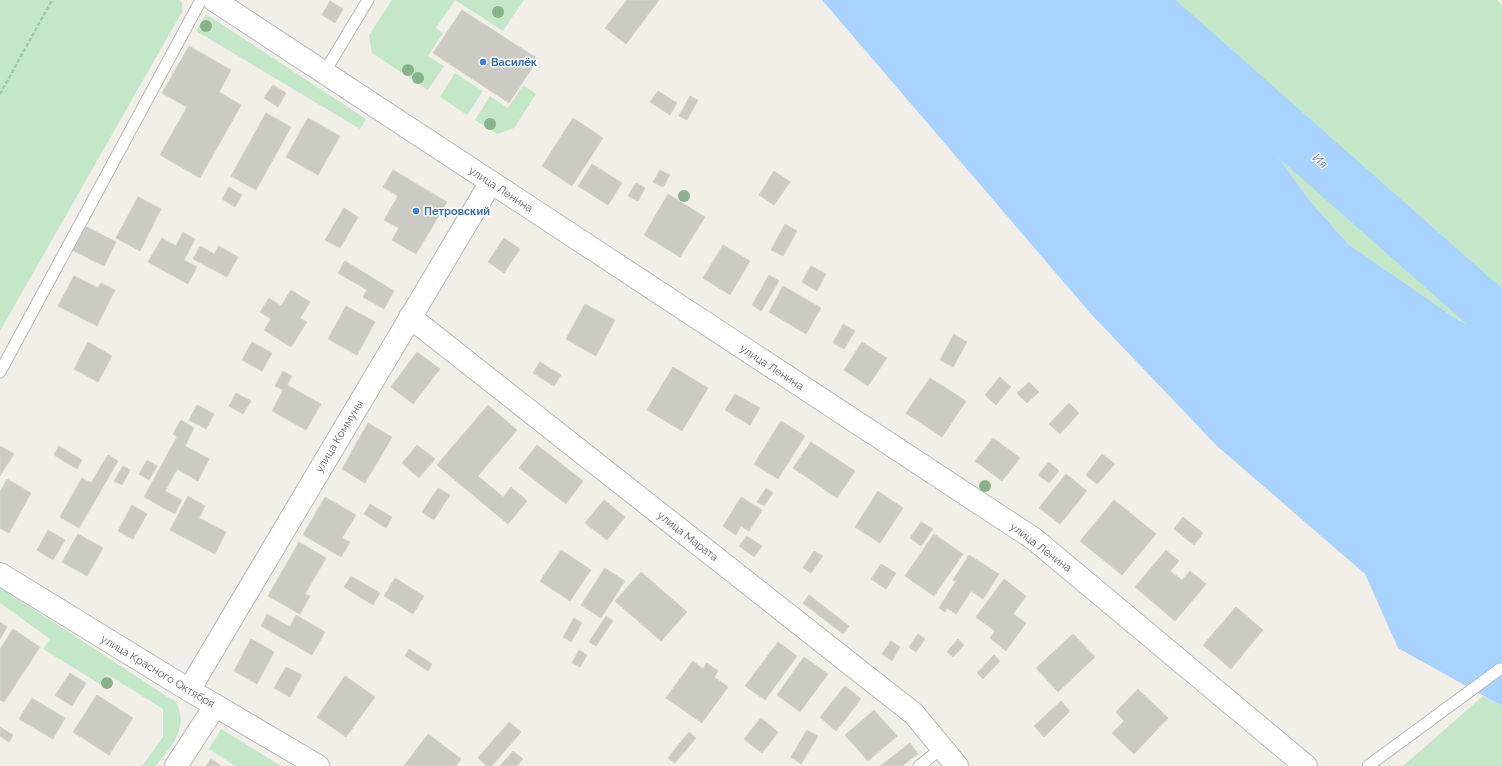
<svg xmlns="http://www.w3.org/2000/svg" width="1502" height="766" font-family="Raleway,sans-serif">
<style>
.green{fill:#c4e8c7}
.water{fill:#a9d3ff}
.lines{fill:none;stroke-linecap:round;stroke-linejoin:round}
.river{stroke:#a9d3ff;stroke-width:50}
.building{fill:#cccbc3;stroke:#d6d2c5}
.lane-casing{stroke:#b7b9be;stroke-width:13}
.street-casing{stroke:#b7b9be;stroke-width:24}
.secondary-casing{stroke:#b8bbc1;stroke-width:24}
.path{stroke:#9dc9ad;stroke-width:2.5;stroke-dasharray:4 2;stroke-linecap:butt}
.lane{stroke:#fff;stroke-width:11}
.street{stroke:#fff;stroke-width:22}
.secondary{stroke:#fff;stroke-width:22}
.tree{fill:#88b38a}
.shop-dot{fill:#3f7fe0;stroke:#fff;stroke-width:1.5}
.labels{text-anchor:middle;stroke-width:3;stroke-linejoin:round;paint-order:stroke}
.shop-label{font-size:11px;font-weight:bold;fill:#366cbe;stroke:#fff;text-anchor:start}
.street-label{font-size:11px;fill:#5f6268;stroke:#fff}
.water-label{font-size:12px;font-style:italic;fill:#4577bd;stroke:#fff}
</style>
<rect width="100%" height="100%" fill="#f1efe7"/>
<!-- green -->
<path class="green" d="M0,0H180L182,3V12L0,331Z
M392,0H455L436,28L443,33L428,56L444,66L428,90L372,53L369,35Z
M455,0H524L503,31Z
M1172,0H1498L1502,5V339L1494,336L1458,320L1348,244L1310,201L1198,47Z
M206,14L366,119L360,129L196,31Z
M455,73L483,91L467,115L440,97Z
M523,85L536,94L514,128L497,134L475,120L490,96L508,108Z
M0,587L177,703C188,731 172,745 156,766H142L163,737V709L107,674L100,684L43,649L50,639L0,603Z
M1483,696L1502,706V766H1403Z
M221,729L281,766H235L209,749Z"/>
<!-- water -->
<path class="water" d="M822,0H1172L1198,47L1310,201L1348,244L1458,320L1494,336L1502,339V706L1398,648L1365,574L1217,446L1091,314Z"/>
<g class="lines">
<!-- river -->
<path class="river" d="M1138,0L1502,322"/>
</g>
<!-- building -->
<path class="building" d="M627,0H659L626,44L605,28Z
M330,1L343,9L335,23L322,15Z
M462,10L538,59L509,103L433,53Z
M189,46L231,70L219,92L241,105L200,178L160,155L187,107L162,93Z
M273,85L286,93L278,107L264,98Z
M658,91L677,103L670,115L650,102Z
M690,96L698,100L687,120L679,116Z
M266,113L291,127L256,190L231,176Z
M308,118L340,136L318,175L286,157Z
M573,118L603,138L572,186L542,166Z
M592,164L622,183L608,205L578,186Z
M393,170L447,202L416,254L392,240L399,228L384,220L398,196L383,187Z
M660,170L670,175L663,187L653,182Z
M774,171L790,182L774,205L759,195Z
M636,183L645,188L638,201L628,196Z
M229,187L242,195L235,207L222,199Z
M668,194L705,217L680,257L644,235Z
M138,197L161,209L140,251L116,238Z
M344,208L358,217L340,248L325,240Z
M785,224L797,231L783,256L771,250Z
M83,225L116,242L104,266L70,249Z
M183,232L195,239L184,260L197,267L188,284L148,262L162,238L176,246Z
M504,238L520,249L504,273L488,262Z
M723,245L750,261L730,295L703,278Z
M200,246L214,254L219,246L238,257L227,277L193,259Z
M345,261L394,291L384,309L363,297L367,290L338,273Z
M811,266L826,274L817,291L802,282Z
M769,275L779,281L761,311L752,305Z
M74,276L98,288L101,283L115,290L97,326L58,306Z
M783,286L821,308L806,334L769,312Z
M291,290L310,302L300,318L307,322L291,347L264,330L271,319L260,312L269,298L281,306Z
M585,304L615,320L596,356L566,339Z
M346,306L375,322L357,355L328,339Z
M843,324L855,331L844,349L833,343Z
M954,334L967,342L953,367L940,360Z
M88,342L112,356L98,382L74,369Z
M252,342L272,353L262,371L242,360Z
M862,342L887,358L868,386L844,370Z
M417,352L440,369L413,404L391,387Z
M540,362L561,375L554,386L533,373Z
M673,367L708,388L682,431L647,410Z
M283,371L292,376L287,385L321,404L306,430L272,411L283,390L275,386Z
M1000,377L1011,387L996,405L985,395Z
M930,378L966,401L942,437L906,413Z
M1029,382L1039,392L1027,403L1017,393Z
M236,393L251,401L243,414L229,406Z
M735,394L760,408L750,425L725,410Z
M1069,403L1079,413L1060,434L1049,424Z
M197,405L214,414L206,429L189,420Z
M488,405L517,430L478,476L503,497L511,487L527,501L508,524L437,465Z
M181,420L194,428L185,446L209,459L198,481L177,469L165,491L182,500L175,514L144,497L177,437L173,434Z
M781,421L805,436L778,479L754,464Z
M368,423L392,437L365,483L342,469Z
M993,438L1020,458L1002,481L975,461Z
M811,442L855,471L837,498L793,468Z
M417,445L435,459L419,478L402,463Z
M537,445L583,481L566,504L519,468Z
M0,446L14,454L0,476Z
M59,446L82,460L77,469L54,455Z
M1102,454L1115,464L1097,484L1086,475Z
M108,455L118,461L79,528L60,517L82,478L91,483Z
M147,460L157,466L149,480L139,474Z
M1049,462L1059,471L1049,483L1038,475Z
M123,466L130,470L122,485L114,481Z
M1066,474L1087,491L1060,524L1039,508Z
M7,479L31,493L9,533L0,528V492Z
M438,488L450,495L434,520L422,512Z
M766,488L773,493L764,506L757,502Z
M878,491L903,508L880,543L855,527Z
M188,496L205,506L199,518L226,532L215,554L170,530Z
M325,497L356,515L342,538L350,542L341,557L303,535Z
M741,497L762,510L749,531L741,526L736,535L723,526Z
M604,500L625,517L607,540L585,523Z
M1114,500L1156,534L1122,575L1080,541Z
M370,504L392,517L386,528L364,514Z
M132,505L147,514L133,539L118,531Z
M1183,517L1203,533L1194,545L1174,529Z
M921,522L933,529L921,546L910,538Z
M48,530L65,540L53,560L37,550Z
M78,534L103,548L87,576L62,562Z
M934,534L963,554L934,596L905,576Z
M747,536L762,546L754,557L739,546Z
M299,542L326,558L305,594L310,596L300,614L268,596Z
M561,550L591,570L570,601L540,581Z
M1166,550L1179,561L1170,571L1182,580L1190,571L1206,584L1175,621L1135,587Z
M814,551L823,556L811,573L803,568Z
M969,555L999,574L983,599L971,591L956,614L947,608L945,612L939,608L956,581L953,580Z
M881,564L896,573L886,589L871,579Z
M605,568L625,581L601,618L581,605Z
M641,572L687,612L661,641L615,601Z
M351,576L380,593L373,605L344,587Z
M395,578L424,596L413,614L384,596Z
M1004,579L1026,596L1013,614L1026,623L1006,651L990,638L995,631L976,617Z
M809,595L849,626L843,634L803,603Z
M1236,607L1263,630L1231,669L1203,645Z
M267,614L290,627L296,615L325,632L312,655L261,626Z
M606,616L613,621L596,646L589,642Z
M574,618L582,623L571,642L563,637Z
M0,622L7,627L0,639Z
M13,629L40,647L4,702L0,700V649Z
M918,634L925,639L916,652L909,647Z
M1073,634L1095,657L1058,692L1036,668Z
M251,639L274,652L257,684L234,671Z
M958,639L964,645L953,657L947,652Z
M891,641L900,647L892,661L882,654Z
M778,642L797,656L765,700L745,686Z
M409,649L432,664L428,671L405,656Z
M579,650L587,655L580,667L572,663Z
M994,655L1000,661L983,679L977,673Z
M804,657L828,674L800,712L777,695Z
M693,661L703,669L707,663L718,671L714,677L728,687L702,723L666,698Z
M286,667L302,675L290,697L274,688Z
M70,673L86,683L72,706L55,695Z
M345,676L375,697L346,737L317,717Z
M845,686L861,699L836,731L820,717Z
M1138,689L1168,718L1134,754L1112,733L1124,721L1116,712Z
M97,695L133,718L109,755L73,732Z
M32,698L65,718L53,739L19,719Z
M1061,701L1070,711L1044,737L1034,726Z
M874,710L897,736L868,761L845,735Z
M761,718L778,732L762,753L744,739Z
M509,722L521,732L492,766H487L478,758Z
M0,727L13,735L9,742L0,736Z
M807,730L818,736L801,764L791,757Z
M689,732L696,738L675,763L668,758Z
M428,734L461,759L456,766H404Z
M910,743L918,754L902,766H880Z
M513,751L523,759L517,766H500Z
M211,759L221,766H206Z"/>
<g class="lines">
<!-- lane casing -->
<g class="lane-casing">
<path id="lane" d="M324,73L368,0
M0,372L201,0
M919,766L942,748
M1368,766L1500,669"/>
</g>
<!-- street casing -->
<g class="street-casing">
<path id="street" d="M410,317L914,714L957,766
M0,574L189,690L318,766
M189,690L491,182
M176,766L215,706"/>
</g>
<!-- secondary casing -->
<g class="secondary-casing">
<path id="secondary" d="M214,0L1034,539L1306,766"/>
</g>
<!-- path -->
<path class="path" d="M0,94L52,0"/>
<!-- lane -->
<use href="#lane" class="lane"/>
<!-- street -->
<use href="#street" class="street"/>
<!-- secondary -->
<use href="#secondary" class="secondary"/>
</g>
<!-- trees -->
<g class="tree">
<circle cx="498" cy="12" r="6"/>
<circle cx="206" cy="26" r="6"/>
<circle cx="408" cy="70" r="6"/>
<circle cx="418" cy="78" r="6"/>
<circle cx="490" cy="124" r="6"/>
<circle cx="684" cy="196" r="6"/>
<circle cx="985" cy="486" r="6"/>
<circle cx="107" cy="683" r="6"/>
</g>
<!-- markers -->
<g class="shop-dot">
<circle cx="483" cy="62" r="4"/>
<circle cx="416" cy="211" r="4"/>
</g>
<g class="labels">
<!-- shop labels -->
<g class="shop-label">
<text x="491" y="66">Василёк</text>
<text x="424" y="215">Петровский</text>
</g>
<!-- street labels -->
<g class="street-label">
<text transform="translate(501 189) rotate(33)" y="4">улица Ленина</text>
<text transform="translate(772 367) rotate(33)" y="4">улица Ленина</text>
<text transform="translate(339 436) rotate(-59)" y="4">улица Коммуны</text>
<text transform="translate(688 536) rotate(38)" y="4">улица Марата</text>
<text transform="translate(1041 547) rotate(37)" y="4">улица Ленина</text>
<text transform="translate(158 671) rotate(31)" y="4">улица Красного Октября</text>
</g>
<!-- water labels -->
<g class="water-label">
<text transform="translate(1320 161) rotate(41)" y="4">Ия</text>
</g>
</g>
</svg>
